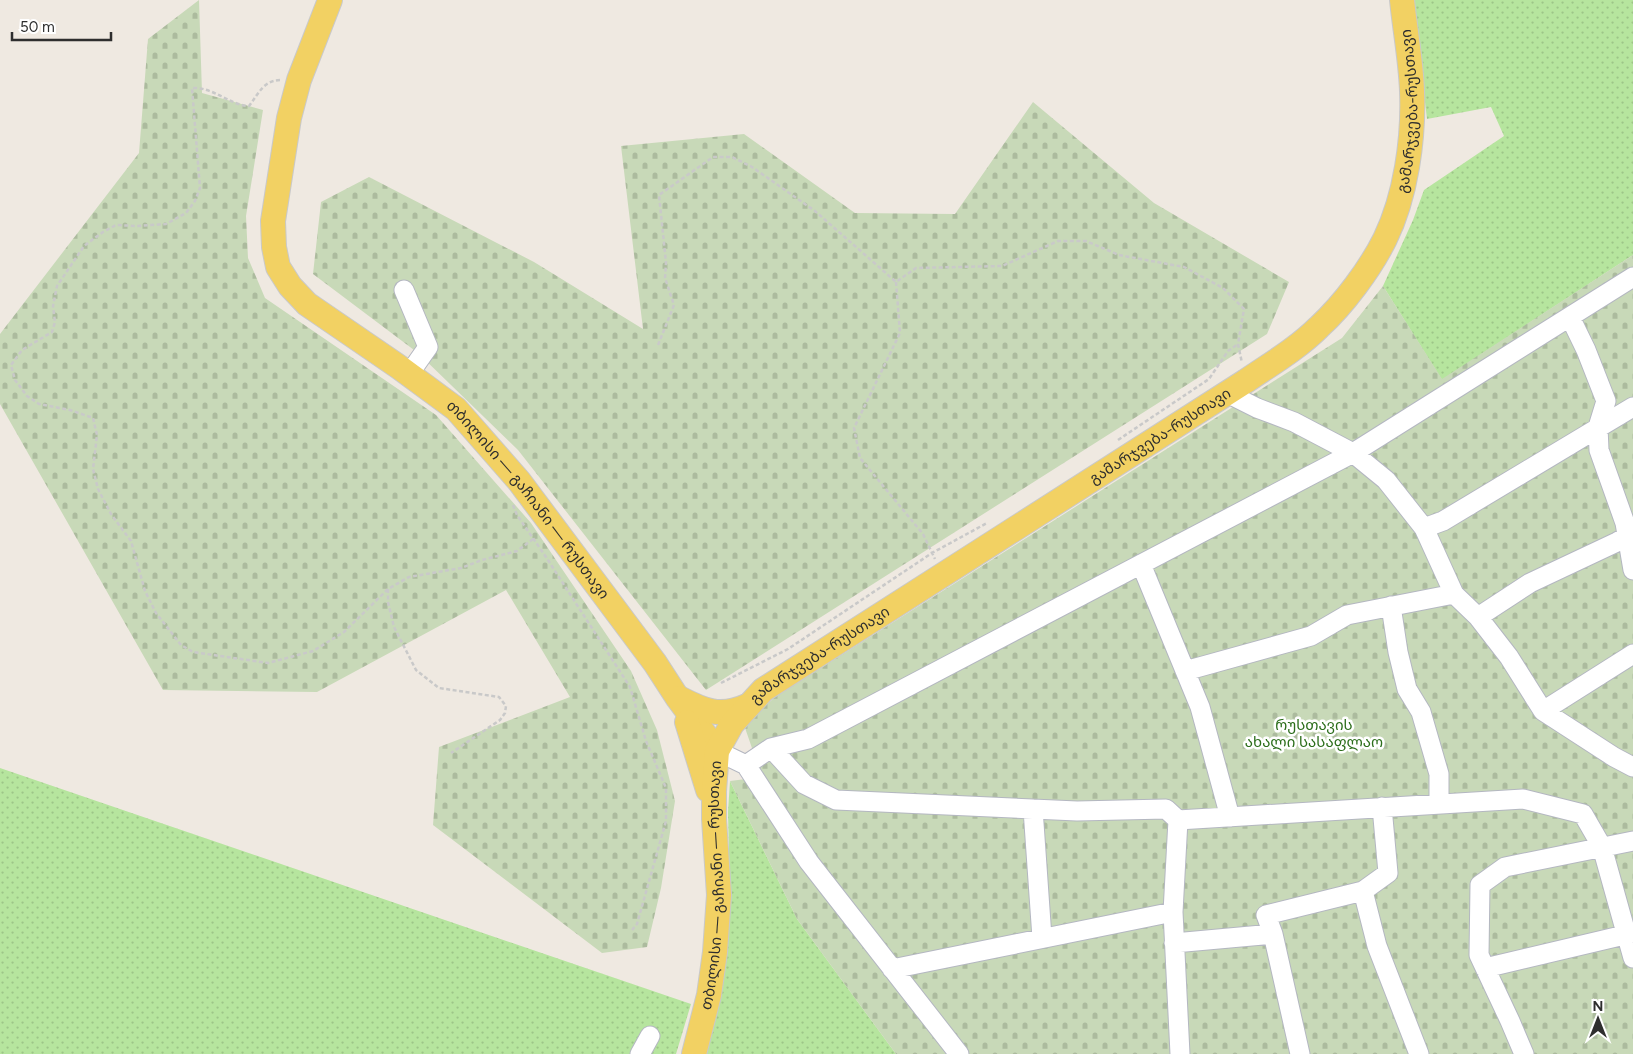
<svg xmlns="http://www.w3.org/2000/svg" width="1633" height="1054" font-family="Figtree,'Noto Sans Georgian',sans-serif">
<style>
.grass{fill:url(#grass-dots)}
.cemetery{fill:url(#cemetery-stones)}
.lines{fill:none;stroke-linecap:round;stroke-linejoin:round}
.minor-casing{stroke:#b4b7c1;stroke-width:21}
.major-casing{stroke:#c9c9c9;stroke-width:26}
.path{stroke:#c9c9c9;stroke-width:2.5;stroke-dasharray:4 2.5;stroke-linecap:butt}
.minor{stroke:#fff;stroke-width:19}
.major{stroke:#f2d163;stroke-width:24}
.labels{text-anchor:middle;stroke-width:5;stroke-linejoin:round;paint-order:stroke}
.street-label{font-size:15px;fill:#2e2e2e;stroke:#fff}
.park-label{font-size:15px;fill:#2c6e1b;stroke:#fff}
</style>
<defs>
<pattern id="grass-dots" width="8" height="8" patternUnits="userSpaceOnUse" patternTransform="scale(1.25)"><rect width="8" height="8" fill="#b6e59e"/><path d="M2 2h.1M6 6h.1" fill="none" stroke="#9dc588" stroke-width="1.8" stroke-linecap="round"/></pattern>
<pattern id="cemetery-stones" width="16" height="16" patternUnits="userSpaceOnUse" patternTransform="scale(1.25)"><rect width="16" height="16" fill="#c8d9b8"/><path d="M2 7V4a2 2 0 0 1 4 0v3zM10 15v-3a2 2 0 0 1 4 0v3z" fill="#acbb9e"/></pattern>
</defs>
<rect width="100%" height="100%" fill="#efe9e1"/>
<!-- grass -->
<path class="grass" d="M1413,0H1633V255L1442,380L1383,286L1413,220L1424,190L1504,136L1491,107L1427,119Z
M0,768L691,1004L676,1054H0Z
M730,781L797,919L896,1054H704L730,896L728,812Z"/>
<!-- cemetery -->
<path class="cemetery" d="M199,0L202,93L263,110L246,216L248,258L265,298L436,415L531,523L631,671L657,730L675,801L661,888L647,947L602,953L433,825L439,747L570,697L506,590L317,692L163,690L0,404V334L139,153L148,39Z
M1033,102L1154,203L1289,282L1267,334L706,690L518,450L418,353L313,274L321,202L369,177L534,262L643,329L621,146L744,134L855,213L955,214Z
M1633,255V1054H896L797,919L730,781L762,777L744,725L775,697L1342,338L1383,286L1442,379Z"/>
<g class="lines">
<!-- minor casing -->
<g class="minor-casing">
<path id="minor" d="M404,290L428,347L409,374
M1570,317L1586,350L1606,401L1598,427L1599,450L1625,523L1633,570
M1227,393L1257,408L1294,422L1353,453L1386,480L1424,528L1454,594L1478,617L1509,657L1543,711L1614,757L1633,767
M1424,528L1443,521L1633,407
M1141,564L1200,707L1230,817
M1391,606L1398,652L1407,689L1421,712L1439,774V804
M1478,617L1530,583L1617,542L1633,533
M1185,671L1311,636L1347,615L1454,594
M1543,711L1633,654
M771,748L804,784L836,800L1077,811L1166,809L1178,820L1523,799L1583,814L1602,847L1633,958
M717,751L746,765L809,862L959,1054
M746,765L771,748L808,739L1353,453L1633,277
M1033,809L1042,938
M1178,820L1173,912L1180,1054
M1363,891L1377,946L1419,1054
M1273,934L1300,1054
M1174,943L1273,934L1266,915L1363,891L1388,873L1382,807
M1485,968L1633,933
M892,969L1173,912
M640,1054L650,1036
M1524,1054L1510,1021L1479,955L1480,885L1505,867L1633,841"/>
</g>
<!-- major casing -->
<g class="major-casing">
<g id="major">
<path id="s1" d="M330,0L299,80L289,118L273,221L274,247L278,267L290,286L307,304L399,367L456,409L519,481L655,663L677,697L717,751"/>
<path d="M679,698C704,711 720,718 747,706"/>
<path d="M687,722L708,790"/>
<path id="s2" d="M694,1054L709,995L715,952L719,895L714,819V791L717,751L732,724L763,690L1246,381C1271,364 1298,348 1319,327C1344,304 1370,269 1385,239C1406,196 1414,138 1412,91C1411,61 1405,30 1402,0"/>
</g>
</g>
<!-- path -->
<path class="path" d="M280,80C263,81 259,93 249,106C229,105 214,87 192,88L200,188L195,201L186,213L166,224L137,226L116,225L103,232L84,246L57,286L53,306L55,322L52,332L22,350L11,365L15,380L27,396L39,404L70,410L93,418L97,435L93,469L98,489L111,514L131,541L145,591L156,613L181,645L193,652L268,663L313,651L344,632L388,589L409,577L461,568L482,560L517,551L533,539
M896,282L900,333L854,428L860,458L923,534L935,559
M658,345L674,305L665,278L666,263L659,195L713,157H732L752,167L815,211L896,282L916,268L1002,266L1058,241H1086L1119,255L1184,267L1223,288L1244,309L1238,344L1242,363
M1118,440L1209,379L1228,351L1238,344
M513,505L517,515L546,557L630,687L646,741L666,788V821L637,924L632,930
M388,589V602L394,627L416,670L439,688L499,697L506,706L505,713L500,720L451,753
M721,683L788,649L932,553L987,523"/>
<!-- minor -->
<use href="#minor" class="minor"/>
<!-- major -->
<use href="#major" class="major"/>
</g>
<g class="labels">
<!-- street labels -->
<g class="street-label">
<text dy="5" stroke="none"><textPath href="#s2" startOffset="1289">გამარჯვება-რუსთავი</textPath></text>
<text dy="5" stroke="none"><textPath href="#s2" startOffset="854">გამარჯვება-რუსთავი</textPath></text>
<text dy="5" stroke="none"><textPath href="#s1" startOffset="621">თბილისი — გაჩიანი — რუსთავი</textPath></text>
<text dy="5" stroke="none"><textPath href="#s2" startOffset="449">გამარჯვება-რუსთავი</textPath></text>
<text dy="5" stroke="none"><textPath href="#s2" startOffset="171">თბილისი — გაჩიანი — რუსთავი</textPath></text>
</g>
<!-- park labels -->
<g class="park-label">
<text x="1314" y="730">რუსთავის<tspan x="1314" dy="17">ახალი სასაფლაო</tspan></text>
</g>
</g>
<!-- north arrow -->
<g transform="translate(1598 1019)" stroke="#ffffff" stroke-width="4" paint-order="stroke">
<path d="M0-4L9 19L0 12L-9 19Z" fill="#2e2e2e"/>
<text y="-8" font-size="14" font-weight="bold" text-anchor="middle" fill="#2e2e2e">N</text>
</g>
<!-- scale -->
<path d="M12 32v8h99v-8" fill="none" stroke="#2e2e2e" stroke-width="2.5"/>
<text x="20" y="32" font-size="15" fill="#2e2e2e" stroke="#ffffff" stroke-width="4" paint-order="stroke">50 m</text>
</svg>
